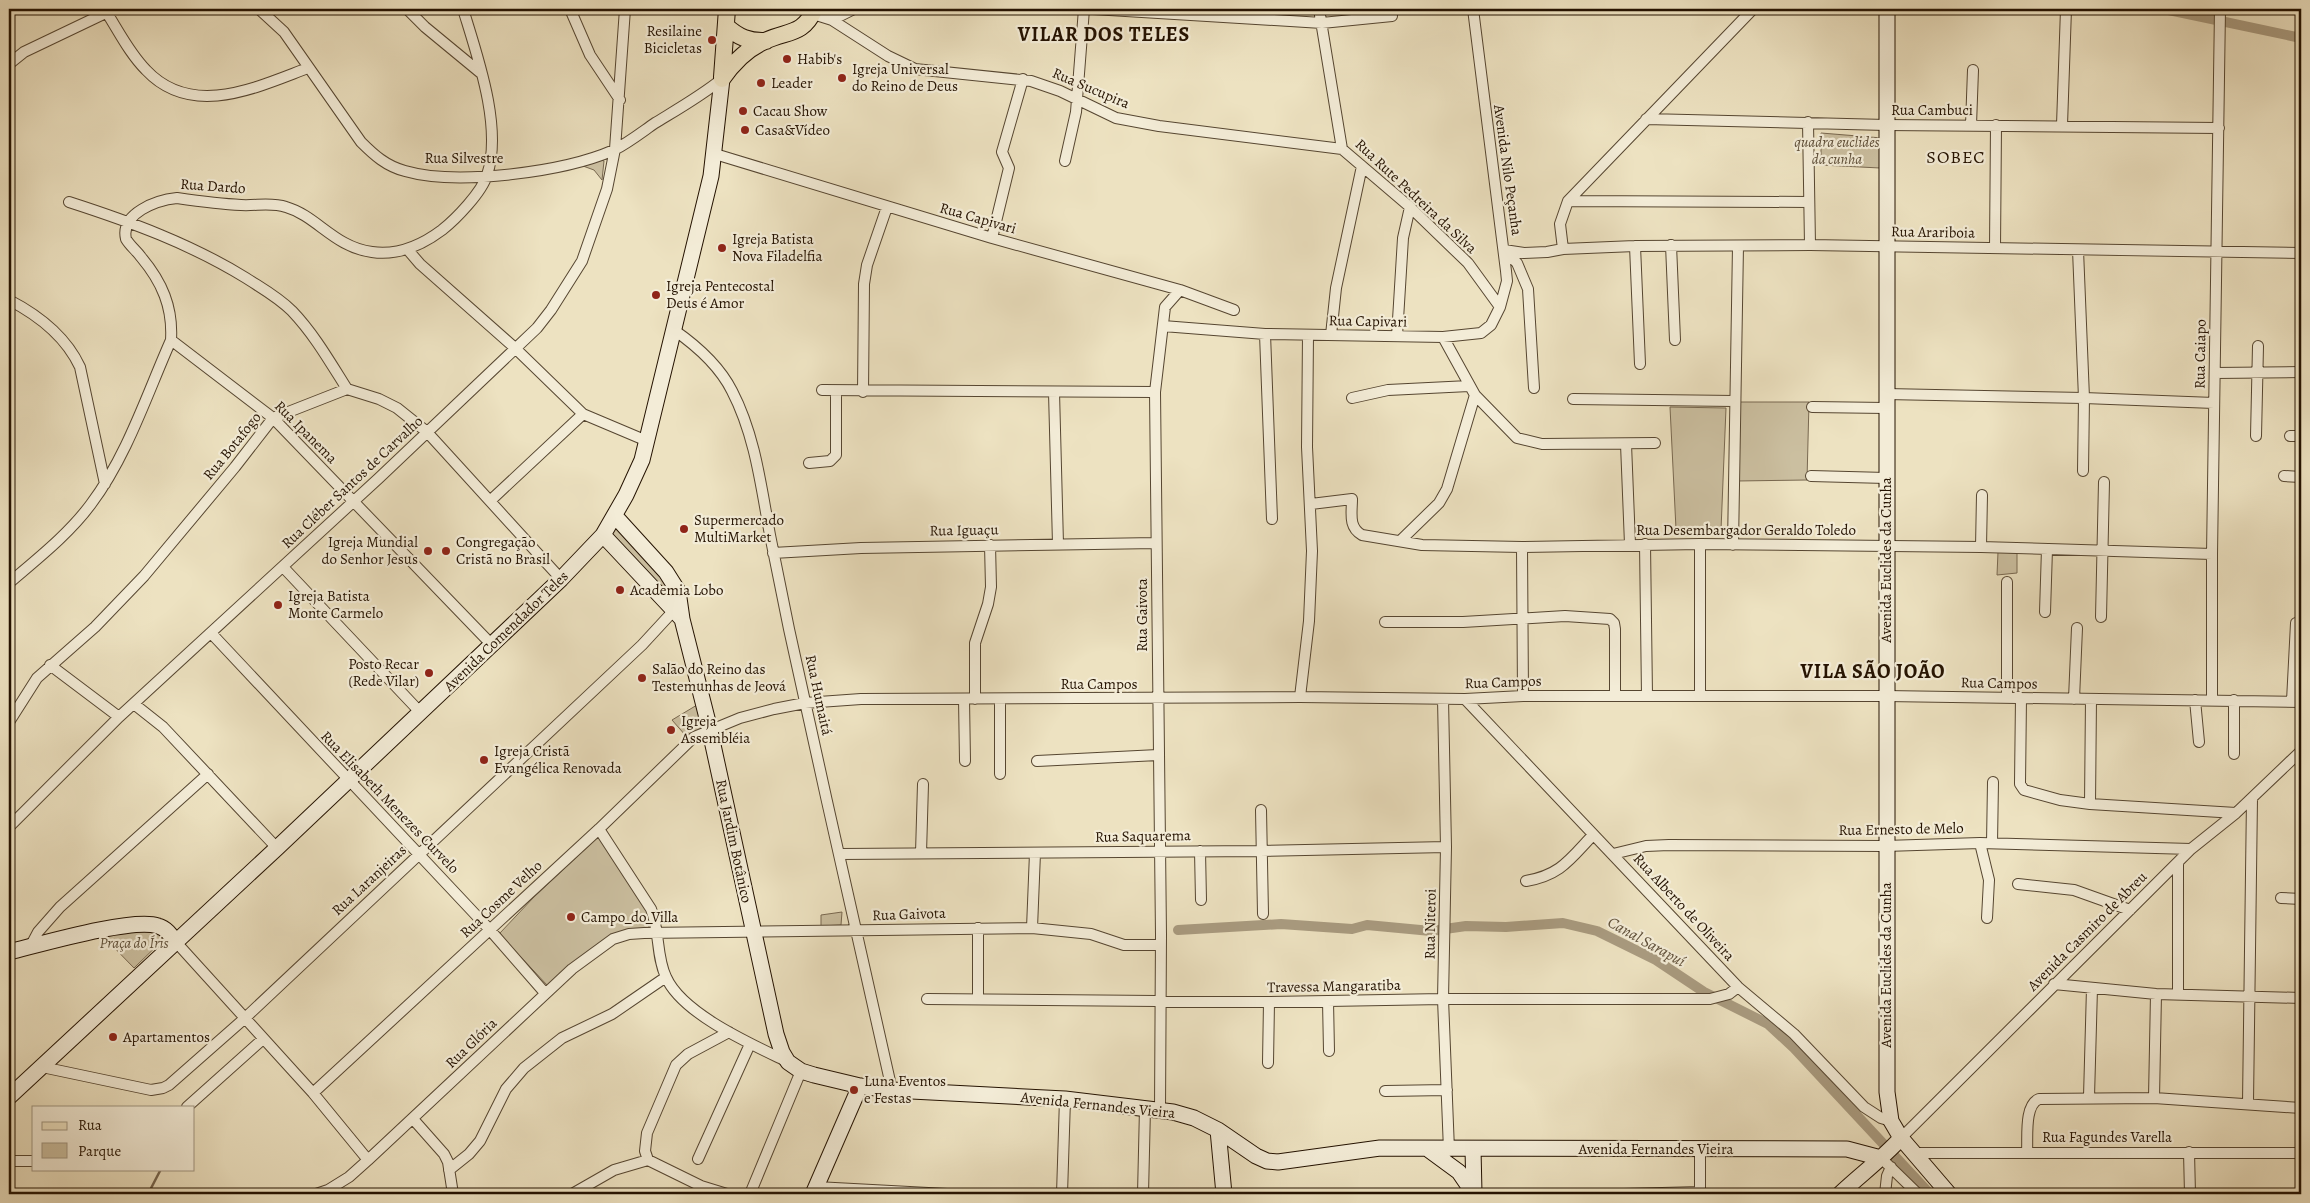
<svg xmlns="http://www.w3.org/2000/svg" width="2310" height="1203" font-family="Alegreya,serif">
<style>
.green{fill:#cbbfa0;stroke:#786850}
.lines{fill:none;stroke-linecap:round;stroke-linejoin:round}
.stream{stroke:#74644d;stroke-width:2.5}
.canal{stroke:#a99b80;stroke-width:10}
.street-casing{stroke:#564631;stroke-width:12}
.secondary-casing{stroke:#241201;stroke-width:17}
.primary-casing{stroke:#241201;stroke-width:18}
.street{stroke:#f3ecd7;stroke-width:10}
.secondary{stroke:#f3ecd7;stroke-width:15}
.primary{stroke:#ede2c1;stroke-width:16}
.poi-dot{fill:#8f2418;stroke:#f3ecd7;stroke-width:2}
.labels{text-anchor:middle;stroke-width:4.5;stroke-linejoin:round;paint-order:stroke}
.poi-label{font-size:15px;fill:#241201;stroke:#f3ecd7;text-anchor:start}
.street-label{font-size:15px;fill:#241201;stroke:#f3ecd7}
.park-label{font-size:15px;font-style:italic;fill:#5e4f39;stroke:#f3ecd7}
.water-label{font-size:16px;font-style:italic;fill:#60503a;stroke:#f3ecd7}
.quarter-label{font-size:18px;letter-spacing:1px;fill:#241201;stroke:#f3ecd7}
.district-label{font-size:20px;font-weight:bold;letter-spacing:1px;fill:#241201;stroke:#f3ecd7}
</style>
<rect width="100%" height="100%" fill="#ede2c1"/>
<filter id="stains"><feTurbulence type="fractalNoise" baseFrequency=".004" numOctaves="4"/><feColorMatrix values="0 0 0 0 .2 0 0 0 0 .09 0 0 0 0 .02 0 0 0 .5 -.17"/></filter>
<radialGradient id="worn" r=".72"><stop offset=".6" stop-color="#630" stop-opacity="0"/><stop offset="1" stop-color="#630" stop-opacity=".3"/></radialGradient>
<!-- green -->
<path class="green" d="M1821,133L1882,138L1880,168L1821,165Z
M601,160L604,161L602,180L594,170L583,166L586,163Z
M1738,402H1809L1807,480L1737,481Z
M1670,407L1726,408L1721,530L1676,529Z
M615,523L671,587L673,599L605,535Z
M1998,552L2017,553V573L1997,575Z
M702,702L708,722L693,744L672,720Z
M599,836C613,857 649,902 650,925L646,930L618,939L547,985L503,938L500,933L534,897Z
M842,912L841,925L821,926V915Z
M137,926L168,935L134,968L101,934Z"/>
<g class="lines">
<!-- stream -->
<path class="stream" d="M148,1194L161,1169"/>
<!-- canal -->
<path class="canal" d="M2164,9L2301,38
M1178,930L1281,924L1352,929L1367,925L1431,931L1466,926L1506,927L1563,923L1597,931L1656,960L1704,992L1768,1024L1794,1048L1930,1194"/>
<!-- street casing -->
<g class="street-casing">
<path id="street" d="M259,9L284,32L361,142C374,155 386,166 405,171C457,186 564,172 614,150C628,143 642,132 655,123C678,109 701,96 722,79
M407,9L425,27L482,74
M570,9L590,55L620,100
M1093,9L1322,23L1392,16
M1319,9L1342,149L1410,207L1468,263L1500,307
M107,13C119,32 130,54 146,70C192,119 257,87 308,68
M813,14L832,20L888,56L915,69L1031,81L1060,91L1116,118L1159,126L1342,149
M832,20L854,9
M9,64L24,52L114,9
M1646,119L1886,125L2219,128
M1808,122L1810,245
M1971,125L1973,70
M2062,125L2066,9
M715,154L992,238L1180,290L1234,310
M1065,161L1076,112L1084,9
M1568,201L1809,202
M69,202C131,222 191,244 246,278C263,289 278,297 292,311C314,334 330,362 347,389
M992,238L1009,168L1002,152L1023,79
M1671,245L1675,340
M1635,246L1640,364
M1995,248L1996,125
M1563,249L1560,224L1568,201L1753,9
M408,250L420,264L515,348L583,414L647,441
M1504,250L1524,253L1547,252L1563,249L1635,246L1810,245L2301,253
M1504,250L1517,263L1528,289L1534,388
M2078,250L2084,398L2083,471
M9,300C38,315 66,337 80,367L105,484
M1163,326L1265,334L1443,337L1481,333L1491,325L1500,307L1507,281L1506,271L1473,9
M674,330C697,346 719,365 732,391C755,435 761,486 770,535C776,566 783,598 789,629C822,783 858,936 892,1090
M1265,334L1272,519
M1331,335L1336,288L1362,166
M1397,336L1403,238L1410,207
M1443,337L1475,395L1517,438L1542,444L1655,443
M171,340L273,418L492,645
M2215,373L2301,372
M822,390L1155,392
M863,392L864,284L867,265L887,207
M1054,392L1058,544
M1886,394L2084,398L2214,403
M1352,398L1388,390L1469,386
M1573,399L1734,401
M1812,407L1886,408
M2256,436L2258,346
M2290,436H2301
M1626,444L1630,544
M809,463L830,461L836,455V391
M1811,476L1886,478
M2284,476L2301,477
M491,500L583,414
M1311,504L1352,499C1352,513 1348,527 1362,535L1422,545L1522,547L1700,544L1981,547L2212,554
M1400,541L1439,503L1447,489L1475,395
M1645,544L1647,696
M1700,544V696
M1733,545L1738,246
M1522,547L1523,696
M1981,547L1982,495
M773,553L861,548L1156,543
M283,567L420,712
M9,583C37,559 69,534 91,504C127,456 147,394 171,340C173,307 162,282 141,257C136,250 130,246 126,239C120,213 157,200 177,198C198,201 220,204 241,205C256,206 271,202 286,207C317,216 334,247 372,252C399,256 422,245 442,230C456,219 482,192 487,175C503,128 477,55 463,9
M2045,612L2047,549
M2101,617L2104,482
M1385,622H1463L1565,616L1610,619L1614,623L1615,629V696
M211,633L490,930L545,993
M50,665L119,717
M1300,697L1309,621L1312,551L1307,447L1308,335
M2007,698V582
M2021,698L2020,784L2024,790L2060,800L2090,804L2236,813
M964,699L965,761
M975,699V643L988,604L991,587L990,545
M1443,699L1446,847L1443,999L1449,1150
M1465,699L1738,987L1794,1034L1864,1107L1881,1118L1891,1121
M2074,699L2077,628
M2195,700L2199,742
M2212,700V554L2220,9
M2234,700V754
M2292,701L2296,623
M134,704L163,727L277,848
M9,722L37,678L95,627L144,576L235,467L273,418L347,389L379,399L397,408L427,432L561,579
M1037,761L1158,755
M1000,774V700
M2090,804L2091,699
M1261,810L1263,914
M9,827L119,717L379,478L537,328L551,310L582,261L607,189L615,149L625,9
M599,829L651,909C660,931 656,956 666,977C682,1014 753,1045 788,1062
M1980,843L1989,880L1987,918
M1992,843L1993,782
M1200,851L1201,900
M921,853L923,784
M840,854L1260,851L1446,847
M1613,854L1646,846L1669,845L1885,846L1980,843L2191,849
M1526,881C1561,875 1570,859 1593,835
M2018,884L2074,890L2130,910
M2281,898L2301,899
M978,928V999
M1032,928L1035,853
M175,941L313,1093L368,1160
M30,947L38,932L60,907L208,774
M2054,984L2156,994L2301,998
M2178,995V862
M927,999L1269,1002L1443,999H1710L1729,994L1738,987
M1328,1001L1329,1051
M1268,1063L1269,1002
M42,1067L151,1090L163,1088L169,1085L244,1019L642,645L678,606
M1385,1091L1447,1090
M313,1093L599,829L694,737L740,718L774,709L805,703L861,699L1300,697L1465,699L1523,696H1886L2301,702
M2089,1097L2092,988
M2154,1098L2156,994
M2248,1103L2252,798
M187,1107L263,1039
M1160,1110L1161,935L1155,392L1165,307L1180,290
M413,1119L444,1154L448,1162L453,1194
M1901,1138L2191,849L2236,813L2301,751
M2027,1151C2028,1138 2024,1105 2039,1099L2154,1098L2301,1108
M2189,1152L2190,1194
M1912,1153H2301
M1881,1158L1918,1194
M698,1159L750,1044
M648,1160L645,1151L647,1133L676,1065L688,1054L729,1032
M9,1161H34
M449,1170L469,1154L480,1141L506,1089L524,1068L562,1038L612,1014L666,977
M816,1187L947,1194
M316,1194L328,1190L349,1177L368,1160L572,969L613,939L629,934L644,933L1032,928L1091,934L1124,945H1160
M572,1194L614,1170L648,1160L701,1186L727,1194
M750,1194L801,1071
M1062,1194L1065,1099
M1143,1194L1145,1108
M1624,1194L1700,1192V1150
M1885,1194L1887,1176L1891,1167"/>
</g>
<!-- secondary casing -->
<g class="secondary-casing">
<path id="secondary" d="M1887,9V1092L1891,1121L1901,1138L1949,1194
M615,516L666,572L678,591L682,619L708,722L776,1034L782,1052L788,1062L801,1071L814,1075L860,1086L892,1090L1065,1099L1173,1112L1194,1118L1218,1130L1256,1156L1267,1161L1278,1162L1380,1148L1847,1149L1881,1158
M603,535L682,619
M9,952C38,945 133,917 158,926C166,928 171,935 175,941
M9,1097L277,848L561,579L603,535L626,495L642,460L711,176L722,79
M1218,1130L1224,1194
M1473,1149L1474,1193
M1429,1150L1459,1172L1474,1194
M813,1194L860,1086
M1840,1194C1860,1175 1882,1159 1901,1138"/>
</g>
<!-- primary casing -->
<g class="primary-casing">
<path id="primary" d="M726,26C738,37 749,42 766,41
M722,77L727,9
M722,79C733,63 746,49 765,41C789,30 802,36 815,9"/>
</g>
<!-- street -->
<use href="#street" class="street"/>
<!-- secondary -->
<use href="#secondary" class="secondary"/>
<!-- primary -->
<use href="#primary" class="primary"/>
</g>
<!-- markers -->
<g class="poi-dot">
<circle cx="712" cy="40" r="5"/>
<circle cx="787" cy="59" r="5"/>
<circle cx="842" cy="78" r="5"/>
<circle cx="761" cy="83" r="5"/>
<circle cx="743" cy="111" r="5"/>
<circle cx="745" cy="130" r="5"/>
<circle cx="722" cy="248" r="5"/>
<circle cx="656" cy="295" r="5"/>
<circle cx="684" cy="529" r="5"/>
<circle cx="428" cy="551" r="5"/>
<circle cx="446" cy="551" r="5"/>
<circle cx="620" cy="590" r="5"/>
<circle cx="278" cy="605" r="5"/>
<circle cx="429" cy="673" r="5"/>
<circle cx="642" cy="678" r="5"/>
<circle cx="671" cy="730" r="5"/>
<circle cx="484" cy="760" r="5"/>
<circle cx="571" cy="917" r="5"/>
<circle cx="113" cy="1037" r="5"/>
<circle cx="854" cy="1090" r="5"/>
</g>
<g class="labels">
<!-- poi labels -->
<g class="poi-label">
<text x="702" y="36" text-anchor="end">Resilaine<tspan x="702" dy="17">Bicicletas</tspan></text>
<text x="797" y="64">Habib's</text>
<text x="852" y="74">Igreja Universal<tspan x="852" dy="17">do Reino de Deus</tspan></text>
<text x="771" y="88">Leader</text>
<text x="753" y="116">Cacau Show</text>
<text x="755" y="135">Casa&amp;Vídeo</text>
<text x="732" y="244">Igreja Batista<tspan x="732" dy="17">Nova Filadelfia</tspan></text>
<text x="666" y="291">Igreja Pentecostal<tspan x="666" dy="17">Deus é Amor</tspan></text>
<text x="694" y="525">Supermercado<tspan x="694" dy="17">MultiMarket</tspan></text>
<text x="418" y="547" text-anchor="end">Igreja Mundial<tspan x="418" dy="17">do Senhor Jesus</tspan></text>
<text x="456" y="547">Congregação<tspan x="456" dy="17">Cristã no Brasil</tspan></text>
<text x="630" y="595">Academia Lobo</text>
<text x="288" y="601">Igreja Batista<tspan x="288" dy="17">Monte Carmelo</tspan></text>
<text x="419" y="669" text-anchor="end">Posto Recar<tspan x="419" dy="17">(Rede Vilar)</tspan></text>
<text x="652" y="674">Salão do Reino das<tspan x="652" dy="17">Testemunhas de Jeová</tspan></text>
<text x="681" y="726">Igreja<tspan x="681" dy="17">Assembléia</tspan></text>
<text x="494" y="756">Igreja Cristã<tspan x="494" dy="17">Evangélica Renovada</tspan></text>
<text x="581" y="922">Campo_do_Villa</text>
<text x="123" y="1042">Apartamentos</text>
<text x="864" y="1086">Luna Eventos<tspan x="864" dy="17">e Festas</tspan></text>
</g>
<!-- street labels -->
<g class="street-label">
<text transform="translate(1091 88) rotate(23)" y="5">Rua Sucupira</text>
<text x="1932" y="115">Rua Cambuci</text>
<text x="464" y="163">Rua Silvestre</text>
<text transform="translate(1508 170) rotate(82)" y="5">Avenida Nilo Peçanha</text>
<text transform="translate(213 186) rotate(4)" y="5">Rua Dardo</text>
<text transform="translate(1416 196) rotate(43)" y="5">Rua Rute Pedreira da Silva</text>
<text transform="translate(978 218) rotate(16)" y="5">Rua Capivari</text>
<text transform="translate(1933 232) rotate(1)" y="5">Rua Arariboia</text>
<text transform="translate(1368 321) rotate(1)" y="5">Rua Capivari</text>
<text transform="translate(2200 354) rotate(-89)" y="5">Rua Caiapo</text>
<text transform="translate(306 432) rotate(45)" y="5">Rua Ipanema</text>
<text transform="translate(232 446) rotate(-51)" y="5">Rua Botafogo</text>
<text transform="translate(352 482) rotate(-43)" y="5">Rua Cléber Santos de Carvalho</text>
<text transform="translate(964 530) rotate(-1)" y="5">Rua Iguaçu</text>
<text x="1746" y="535">Rua Desembargador Geraldo Toledo</text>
<text transform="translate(1886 560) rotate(-90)" y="5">Avenida Euclides da Cunha</text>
<text transform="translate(1142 615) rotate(-90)" y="5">Rua Gaivota</text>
<text transform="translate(506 631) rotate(-44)" y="5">Avenida Comendador Teles</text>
<text transform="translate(1503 682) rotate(-2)" y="5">Rua Campos</text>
<text transform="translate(1999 683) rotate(1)" y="5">Rua Campos</text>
<text x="1099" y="689">Rua Campos</text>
<text transform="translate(819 695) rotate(78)" y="5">Rua Humaitá</text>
<text transform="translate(390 802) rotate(46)" y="5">Rua Elisabeth Menezes Curvelo</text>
<text transform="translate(1901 829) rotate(-1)" y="5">Rua Ernesto de Melo</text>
<text transform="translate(1143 836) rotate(-1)" y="5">Rua Saquarema</text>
<text transform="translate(734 841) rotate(78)" y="5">Rua Jardim Botânico</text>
<text transform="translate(369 880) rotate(-43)" y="5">Rua Laranjeiras</text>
<text transform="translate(501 899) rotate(-43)" y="5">Rua Cosme Velho</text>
<text transform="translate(1684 907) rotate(47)" y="5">Rua Alberto de Oliveira</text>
<text transform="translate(909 914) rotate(-2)" y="5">Rua Gaivota</text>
<text transform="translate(1430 924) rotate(-89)" y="5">Rua Niteroi</text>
<text transform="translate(2087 931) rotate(-45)" y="5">Avenida Casmiro de Abreu</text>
<text transform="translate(1886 965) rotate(-90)" y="5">Avenida Euclides da Cunha</text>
<text transform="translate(1334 986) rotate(-1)" y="5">Travessa Mangaratiba</text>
<text transform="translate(471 1043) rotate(-44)" y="5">Rua Glória</text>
<text transform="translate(1098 1105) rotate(6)" y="5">Avenida Fernandes Vieira</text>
<text x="2107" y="1142">Rua Fagundes Varella</text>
<text x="1656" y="1154">Avenida Fernandes Vieira</text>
</g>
<!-- park labels -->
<g class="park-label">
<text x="1837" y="147">quadra euclides<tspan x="1837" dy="17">da cunha</tspan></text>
<text x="134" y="948">Praça do Íris</text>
</g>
<!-- water labels -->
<g class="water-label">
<text transform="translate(1647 941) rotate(29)" y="6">Canal Sarapuí</text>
</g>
<!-- quarter labels -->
<g class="quarter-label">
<text x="1956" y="163">SOBEC</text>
</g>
<!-- district labels -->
<g class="district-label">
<text x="1104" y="41">VILAR DOS TELES</text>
<text x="1873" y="678">VILA SÃO JOÃO</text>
</g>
</g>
<!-- margin -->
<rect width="2310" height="1203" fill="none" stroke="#ede2c1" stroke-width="30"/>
<rect x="10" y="10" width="2290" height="1183" fill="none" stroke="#241201" stroke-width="2.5"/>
<rect x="15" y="15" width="2280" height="1173" fill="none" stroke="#241201"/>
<!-- legend -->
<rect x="32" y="1106" width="162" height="65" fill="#f3ecd7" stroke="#a09581"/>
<rect x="42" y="1122" width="25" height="8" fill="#ede2c1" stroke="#a09581"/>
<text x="78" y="1130" font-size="15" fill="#241201">Rua</text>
<rect x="42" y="1143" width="25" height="15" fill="#cbbfa0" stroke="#a09581"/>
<text x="78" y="1156" font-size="15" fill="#241201">Parque</text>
<rect width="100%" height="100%" filter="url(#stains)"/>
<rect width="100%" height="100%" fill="url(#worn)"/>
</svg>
